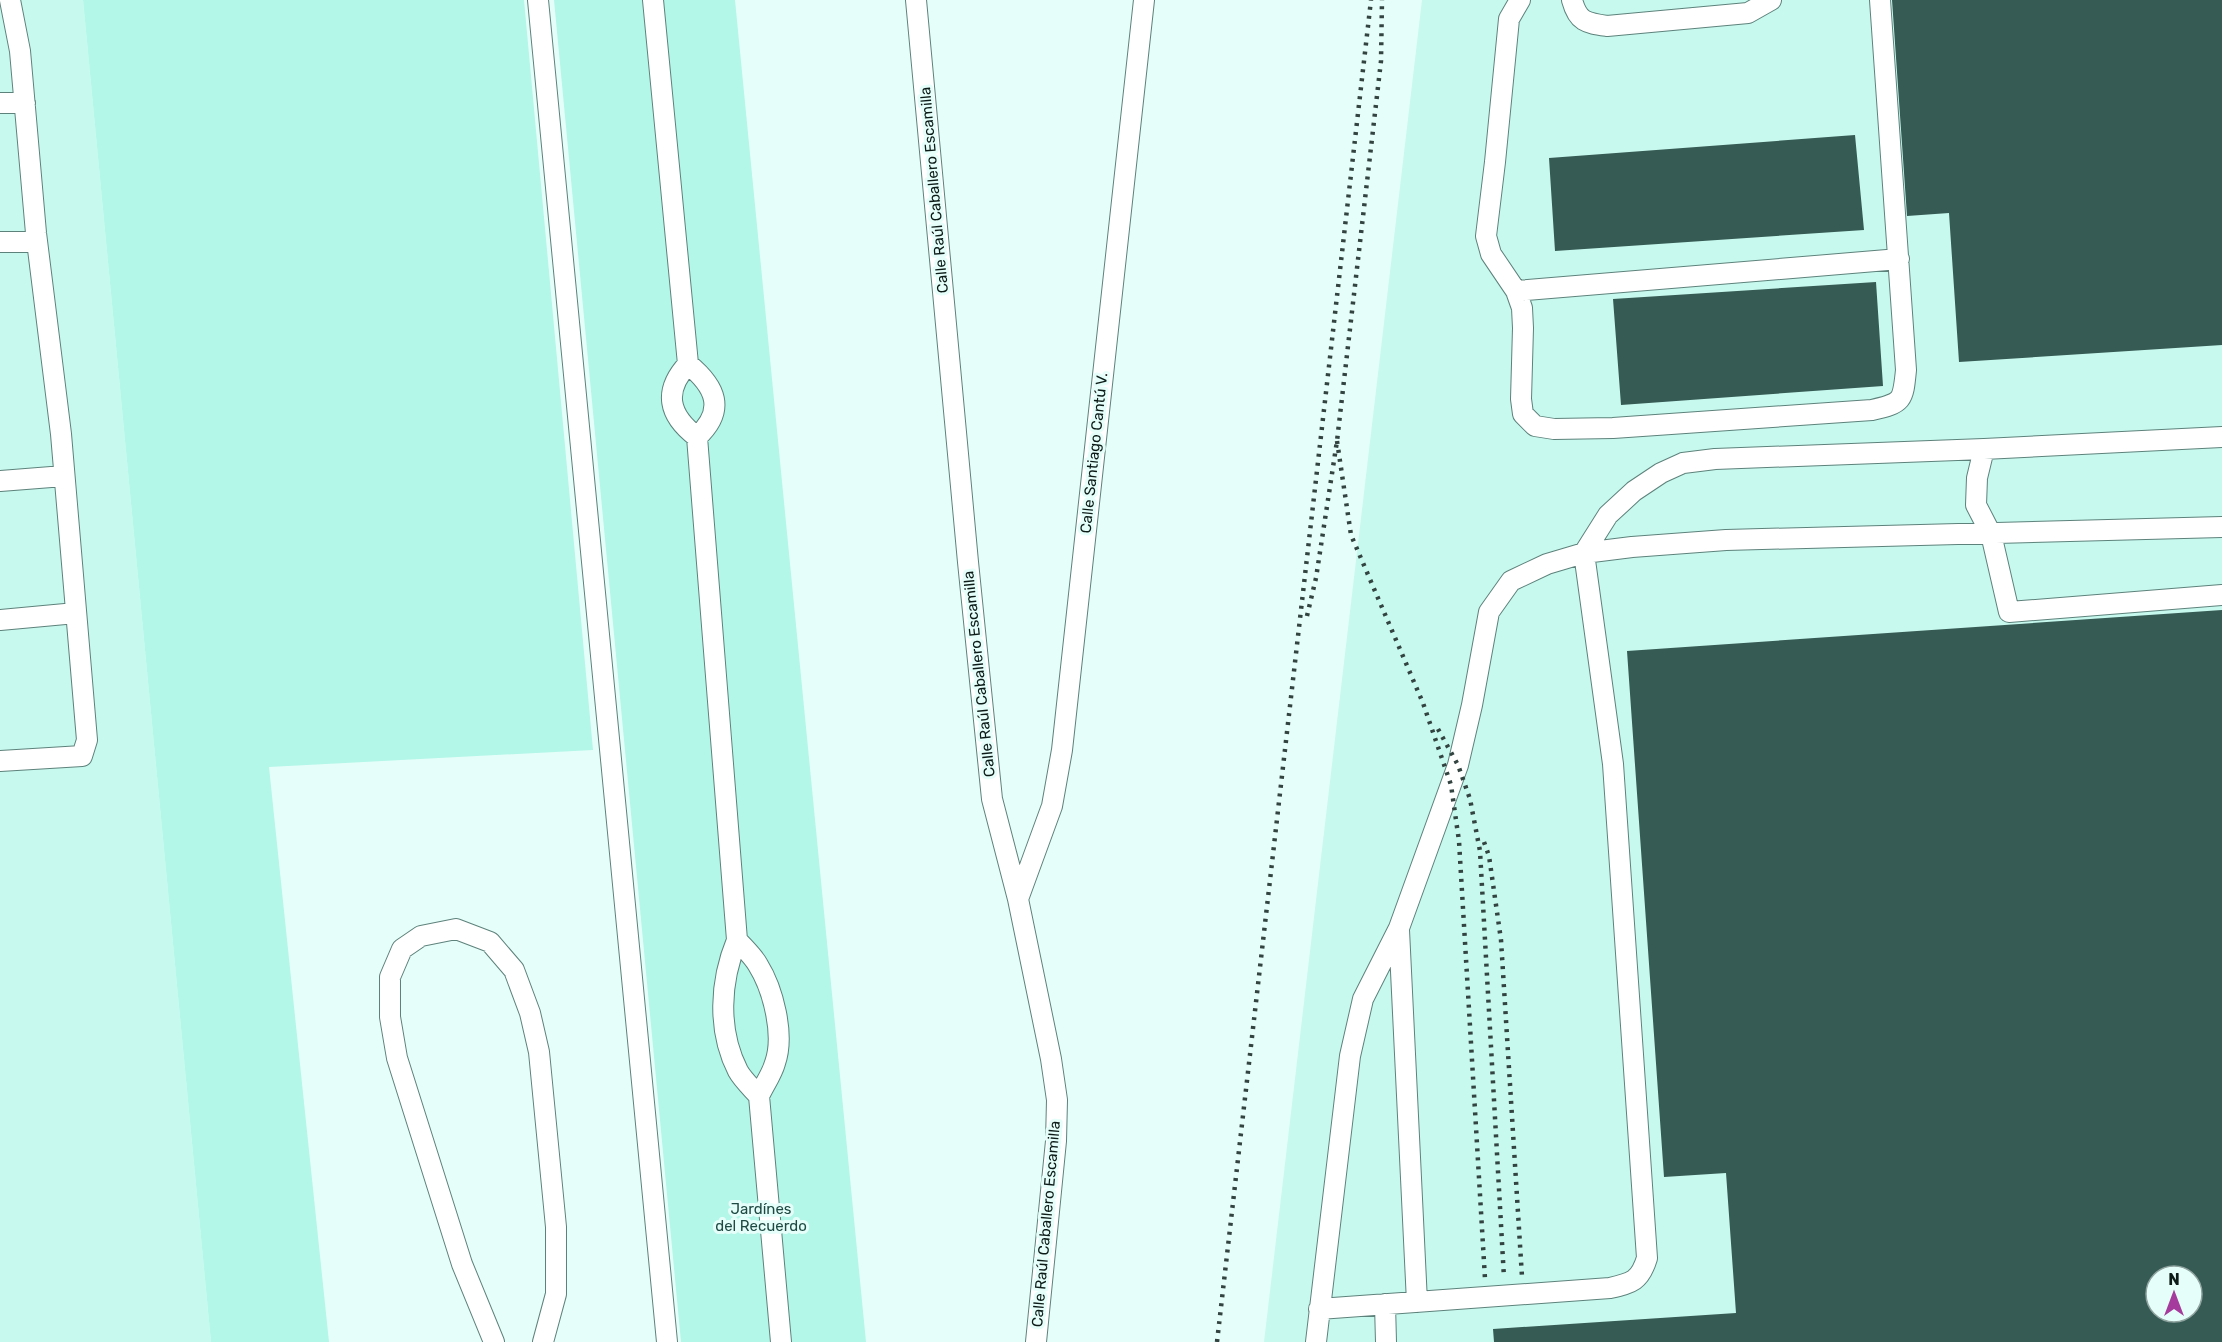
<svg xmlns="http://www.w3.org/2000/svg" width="2222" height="1342" font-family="Rubik,sans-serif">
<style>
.built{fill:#c7f9ef;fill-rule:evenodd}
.green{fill:#b3f7e9}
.building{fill:#365a54;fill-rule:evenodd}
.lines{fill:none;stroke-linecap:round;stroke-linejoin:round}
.minor-casing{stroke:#5d827b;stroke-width:22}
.minor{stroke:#fff;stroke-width:20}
.rail{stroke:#324340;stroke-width:4.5;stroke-dasharray:3 6;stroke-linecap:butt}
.labels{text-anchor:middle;stroke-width:6;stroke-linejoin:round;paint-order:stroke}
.street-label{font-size:15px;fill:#0c1b18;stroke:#e6fef9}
.park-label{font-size:15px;fill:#1e4a43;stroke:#e6fef9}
</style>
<rect width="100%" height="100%" fill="#e6fef9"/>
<!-- built -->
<path class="built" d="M0,0H83L211,1342H0Z
M1422,0H2222V1342H1264ZM2156,1276H2192V1312H2156Z"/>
<!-- green -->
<path class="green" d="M83,0H524L593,750L269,767L329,1342H211Z
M554,0H735L866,1342H681Z"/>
<!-- building -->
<path class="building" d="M1892,0H2222V345L1959,362L1949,213L1907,216Z
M1855,135L1864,230L1555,251L1549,158Z
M1876,282L1883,386L1621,405L1613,299Z
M2222,610V1342H1494L1493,1329L1736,1313L1726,1173L1664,1177L1627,651ZM2156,1276H2192V1312H2156Z"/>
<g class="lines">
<!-- minor casing -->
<g class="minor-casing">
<path id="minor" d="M538,0L667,1342
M653,0L688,364C716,387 726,410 697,437
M916,0L968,562L992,799L1018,899L1051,1059L1057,1100L1056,1141L1036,1342
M1520,0L1509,19L1495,162L1486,236L1491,254L1516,291L1522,308L1523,328L1521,399L1523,414L1535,426L1554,429L1613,428L1872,410C1903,403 1903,401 1906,370L1880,0
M1572,0C1578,22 1586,23 1607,26L1748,13L1771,0
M0,103H25
M0,242H37
M1516,291L1899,259
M688,364C663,391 668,415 697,437L737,940C720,981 717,1030 738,1071C743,1080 752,1088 759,1096
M1984,449L1977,478L1976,505L1991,534L2009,612L2222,595
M0,481L64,476
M0,620L76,613
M0,761L82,756L87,740L61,434L36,233L20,51L10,0
M1018,899L1052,806L1062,750L1144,0
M1399,930L1417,1302
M737,940C744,948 753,956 758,965C773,989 785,1035 775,1063C772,1074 764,1085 759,1096L781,1342
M1385,1304L1386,1342
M1319,1309L1610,1288C1632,1283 1640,1281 1647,1258L1613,764L1584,553L1608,515L1634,491L1661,473L1683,463L1715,459L1984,449L2222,437
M494,1342L462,1264L397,1058L390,1017V977L402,949L421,936L456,929L490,942L514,970L530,1013L539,1052L556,1227V1294L543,1342
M1316,1342L1350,1056L1363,999L1399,928L1458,765L1472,705L1489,612L1511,581L1547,564L1584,553L1632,547L1726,540L2222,527"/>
</g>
<!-- minor -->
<use href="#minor" class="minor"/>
<!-- rail -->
<path class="rail" d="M1337,441L1351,535L1423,703L1451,785L1459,841L1485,1279
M1307,616L1316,578L1337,441L1381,61L1382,0
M1438,729L1458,765L1470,799L1480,851L1504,1278
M1484,842L1489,856L1501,940L1522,1277
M1217,1342L1371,0"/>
</g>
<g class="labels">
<!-- street labels -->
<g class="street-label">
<text transform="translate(934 190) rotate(-95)" y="5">Calle Raúl Caballero Escamilla</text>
<text transform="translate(1094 453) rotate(-84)" y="5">Calle Santiago Cantú V.</text>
<text transform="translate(979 674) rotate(-96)" y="5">Calle Raúl Caballero Escamilla</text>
<text transform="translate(1046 1224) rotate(-85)" y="5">Calle Raúl Caballero Escamilla</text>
</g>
<!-- park labels -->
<g class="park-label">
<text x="761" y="1214">Jardínes<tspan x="761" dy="17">del Recuerdo</tspan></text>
</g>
</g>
<!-- north arrow -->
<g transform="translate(2174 1294)"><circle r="28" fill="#e6fef9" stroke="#8fa39f" stroke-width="1.5"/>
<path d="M0-4.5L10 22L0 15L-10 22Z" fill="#a53b9c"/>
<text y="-9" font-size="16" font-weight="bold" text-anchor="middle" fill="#0c1b18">N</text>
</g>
</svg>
